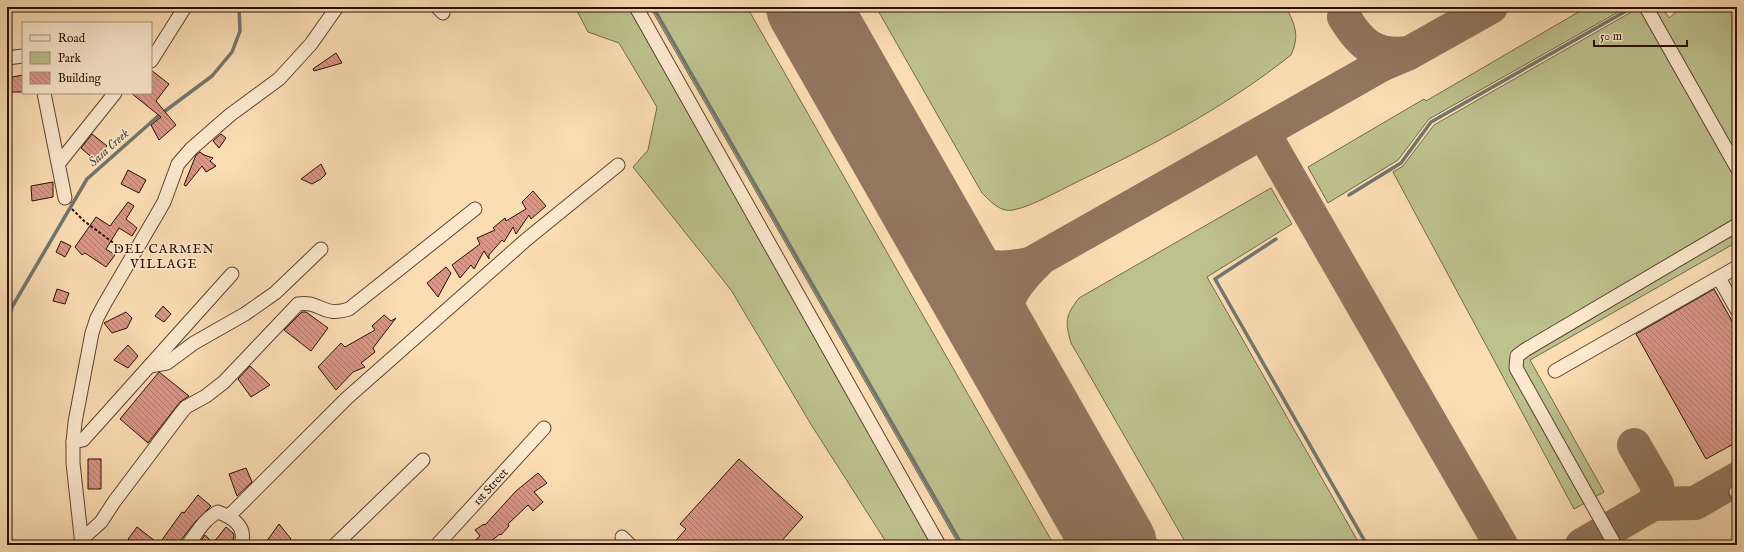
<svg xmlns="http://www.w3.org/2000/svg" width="1744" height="552" font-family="'IM FELL English',serif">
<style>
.green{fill:#bdc18e;stroke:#74684a}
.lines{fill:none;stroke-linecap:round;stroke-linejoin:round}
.stream{stroke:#717670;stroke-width:3.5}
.taxiway{stroke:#92765e;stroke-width:34}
.runway{stroke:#92765e;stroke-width:84}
.building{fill:url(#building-back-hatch);stroke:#2a1007}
.minor-casing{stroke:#5e4332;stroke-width:15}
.path{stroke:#2a1007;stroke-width:2;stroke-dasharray:3 2;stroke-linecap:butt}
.minor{stroke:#fce9ce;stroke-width:13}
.labels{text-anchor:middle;stroke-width:3;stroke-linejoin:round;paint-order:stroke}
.street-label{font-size:12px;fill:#2a1007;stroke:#fce9ce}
.water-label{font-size:13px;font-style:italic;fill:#544c44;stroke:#fce9ce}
.neighbourhood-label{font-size:13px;letter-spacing:1px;fill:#2a1007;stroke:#fce9ce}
</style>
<defs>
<pattern id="building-back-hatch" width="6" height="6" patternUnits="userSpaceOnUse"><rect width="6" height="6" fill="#db9686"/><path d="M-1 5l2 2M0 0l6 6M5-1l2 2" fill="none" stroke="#b2796c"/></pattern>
</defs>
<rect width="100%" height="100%" fill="#fbddb4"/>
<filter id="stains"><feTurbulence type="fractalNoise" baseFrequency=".005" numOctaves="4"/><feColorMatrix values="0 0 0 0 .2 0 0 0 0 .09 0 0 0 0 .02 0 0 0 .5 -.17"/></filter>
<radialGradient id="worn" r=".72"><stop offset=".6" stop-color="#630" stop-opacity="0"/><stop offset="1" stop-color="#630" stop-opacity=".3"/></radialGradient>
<!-- green -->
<path class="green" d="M575,7H628L935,545H888L812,426L731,290L633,167L648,150L657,107L619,43L588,32Z
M650,7H747L1054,545H959Z
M876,7H1286C1295,25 1300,35 1291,55C1226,107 1151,146 1077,182C1058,191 1033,206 1013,210C1001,213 990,201 982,193Z
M1587,7H1627L1429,119L1398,160L1328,203L1308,167L1424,99L1426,101Z
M1640,7H1641L1737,176V221L1513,355L1585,503L1574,509L1393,172L1403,166L1434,125Z
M1653,7H1662L1669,18L1682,7H1737V159Z
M1271,188L1292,224L1207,277L1360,545H1187L1071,343C1065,322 1065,316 1079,298Z
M1737,230V242L1530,360L1604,492L1593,498L1523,370L1522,364L1524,357Z"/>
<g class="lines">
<!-- stream -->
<path class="stream" d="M653,7L962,545
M1349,195L1401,163L1431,122L1633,7
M1276,239L1215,279L1367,545
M7,324L12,307L87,179L157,117L212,76L232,52L240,31L239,7"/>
<!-- taxiway -->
<path class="taxiway" d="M1344,17C1361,45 1375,57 1409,53L1491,7
M1263,132L1501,545
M937,234C944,240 952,249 960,255C981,270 1007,270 1032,263L1383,64L1409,53
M1005,353C999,308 1007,291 1039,260
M1653,504L1695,503L1737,479
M1582,545L1653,504C1657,498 1658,492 1657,485L1634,445"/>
<!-- runway -->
<path class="runway" d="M808,7L1115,545"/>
</g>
<!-- building -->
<path class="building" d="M336,53L342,63L314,71L313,69Z
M151,70L169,84L156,101L176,125L159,140L151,125L161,117L131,93H151Z
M23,75V92H7V78Z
M92,134L107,146L95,160L81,148Z
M221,134L226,138L219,148L213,141Z
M200,152L204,155L213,158L210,161L216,166L206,172L202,166L186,186L184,185L196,155Z
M321,164L326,174L321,179L312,184L301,179Z
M128,170L146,180L139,193L121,184Z
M53,182V197L32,201L31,186Z
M533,191L546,206L531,219L529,215L516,234L513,227L504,242L502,240L489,255V259L484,251L474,269L471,265L460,278L452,265L480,244L477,238L495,230L493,228L505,218L506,221L526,209L522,202Z
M128,202L134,206L126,219L137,228L132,236L119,228L106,249L115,255L106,267L85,253L82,255L75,247L96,217L110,226Z
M61,241L71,246L65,257L56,252Z
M446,267L451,273L438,297L427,283Z
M57,289L69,293L65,304L53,301Z
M1714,289L1737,330V442L1706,459L1636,334Z
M163,306L171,314L164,322L155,316Z
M126,312L132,318L127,328L112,333L104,323Z
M302,312H306L328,328L311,351L284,330Z
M384,315L391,321L396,318L373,348L375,352L361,363L365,367L353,372L336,390L318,367L341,343L345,347L375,330L372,326Z
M128,345L138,356L128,368L114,360Z
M250,366L270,385L251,397L238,379Z
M159,372L189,396L180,402L148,443L120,419Z
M88,459H101V489H88Z
M739,459L803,517L778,545H672L686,529L680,524Z
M246,468L252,482L237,496L229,474Z
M538,473L547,483L534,492L543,502L533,511L528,505L508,524L509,526L501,535L500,534L486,545H470L480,536L475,530L484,524L485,525L516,491Z
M198,495L211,506L195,522L181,540L180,545H135L128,539L137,527L159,544L182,512L184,513Z
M279,524L291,539L287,545H264Z
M226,527L234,534L233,545H198L205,535L213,543Z"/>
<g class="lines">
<!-- minor casing -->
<g class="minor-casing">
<g id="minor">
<path d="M437,7L443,13"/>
<path d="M636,7L939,545"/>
<path d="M1646,7L1737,168"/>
<path d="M7,58L23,56"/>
<path d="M151,61L185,7"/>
<path d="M44,93L65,198"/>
<path d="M59,163L115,93"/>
<path d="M1719,278L1737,310"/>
<path d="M150,366L167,363L194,343L245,314L275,293L321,249"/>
<path d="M1555,371L1737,267"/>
<path d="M73,442L83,440L232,274"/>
<path d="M1736,492H1737"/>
<path d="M229,516L347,398L527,239L618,165"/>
<path d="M622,537L630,545"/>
<path d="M82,539L101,522L114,502L181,413L186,407L206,396L224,382L298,304C320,300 323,318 349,309L475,209"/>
<path d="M82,545L73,463V442L75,422L92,333L97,318L105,303L156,216L164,202L178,164L191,149L230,115L279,79L311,44L337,7"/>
<path d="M188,545C196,534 205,518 218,512C234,518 247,527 241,545"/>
<path d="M335,545L423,460"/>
<path id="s1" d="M437,545L544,428"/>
<path d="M1615,545L1516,368L1517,356L1525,350L1737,225"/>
</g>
</g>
<!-- path -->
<path class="path" d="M72,209L84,221L123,250"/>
<!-- minor -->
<use href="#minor" class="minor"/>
</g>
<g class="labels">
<!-- street labels -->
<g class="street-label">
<text dy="4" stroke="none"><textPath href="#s1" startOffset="79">1st Street</textPath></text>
</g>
<!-- water labels -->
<g class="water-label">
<text transform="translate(108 147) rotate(-42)" y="5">Sasa Creek</text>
</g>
<!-- neighbourhood labels -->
<g class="neighbourhood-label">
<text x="164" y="253">DEL CARMEN<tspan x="164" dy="15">VILLAGE</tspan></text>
</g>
</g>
<!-- margin -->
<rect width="1744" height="552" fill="none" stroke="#fbddb4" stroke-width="24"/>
<rect x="8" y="8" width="1728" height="536" fill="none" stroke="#2a1007" stroke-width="2"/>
<rect x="12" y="12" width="1720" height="528" fill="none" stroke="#2a1007"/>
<!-- legend -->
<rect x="22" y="22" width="130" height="72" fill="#fce9ce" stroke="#a8927e"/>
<rect x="30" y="35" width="20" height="6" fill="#fce9ce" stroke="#a8927e"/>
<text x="58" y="42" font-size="12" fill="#2a1007">Road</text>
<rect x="30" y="52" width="20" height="12" fill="#bdc18e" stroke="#a8927e"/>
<text x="58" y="62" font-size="12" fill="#2a1007">Park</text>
<rect x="30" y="72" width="20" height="12" fill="url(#building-back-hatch)" stroke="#a8927e"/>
<text x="58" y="82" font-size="12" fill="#2a1007">Building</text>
<!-- scale -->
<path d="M1594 40v6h93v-6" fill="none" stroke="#2a1007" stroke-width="2"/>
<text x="1600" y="40" font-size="12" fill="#2a1007" stroke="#fce9ce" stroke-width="3" paint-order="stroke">50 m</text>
<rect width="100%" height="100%" filter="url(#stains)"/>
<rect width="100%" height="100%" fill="url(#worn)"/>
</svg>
